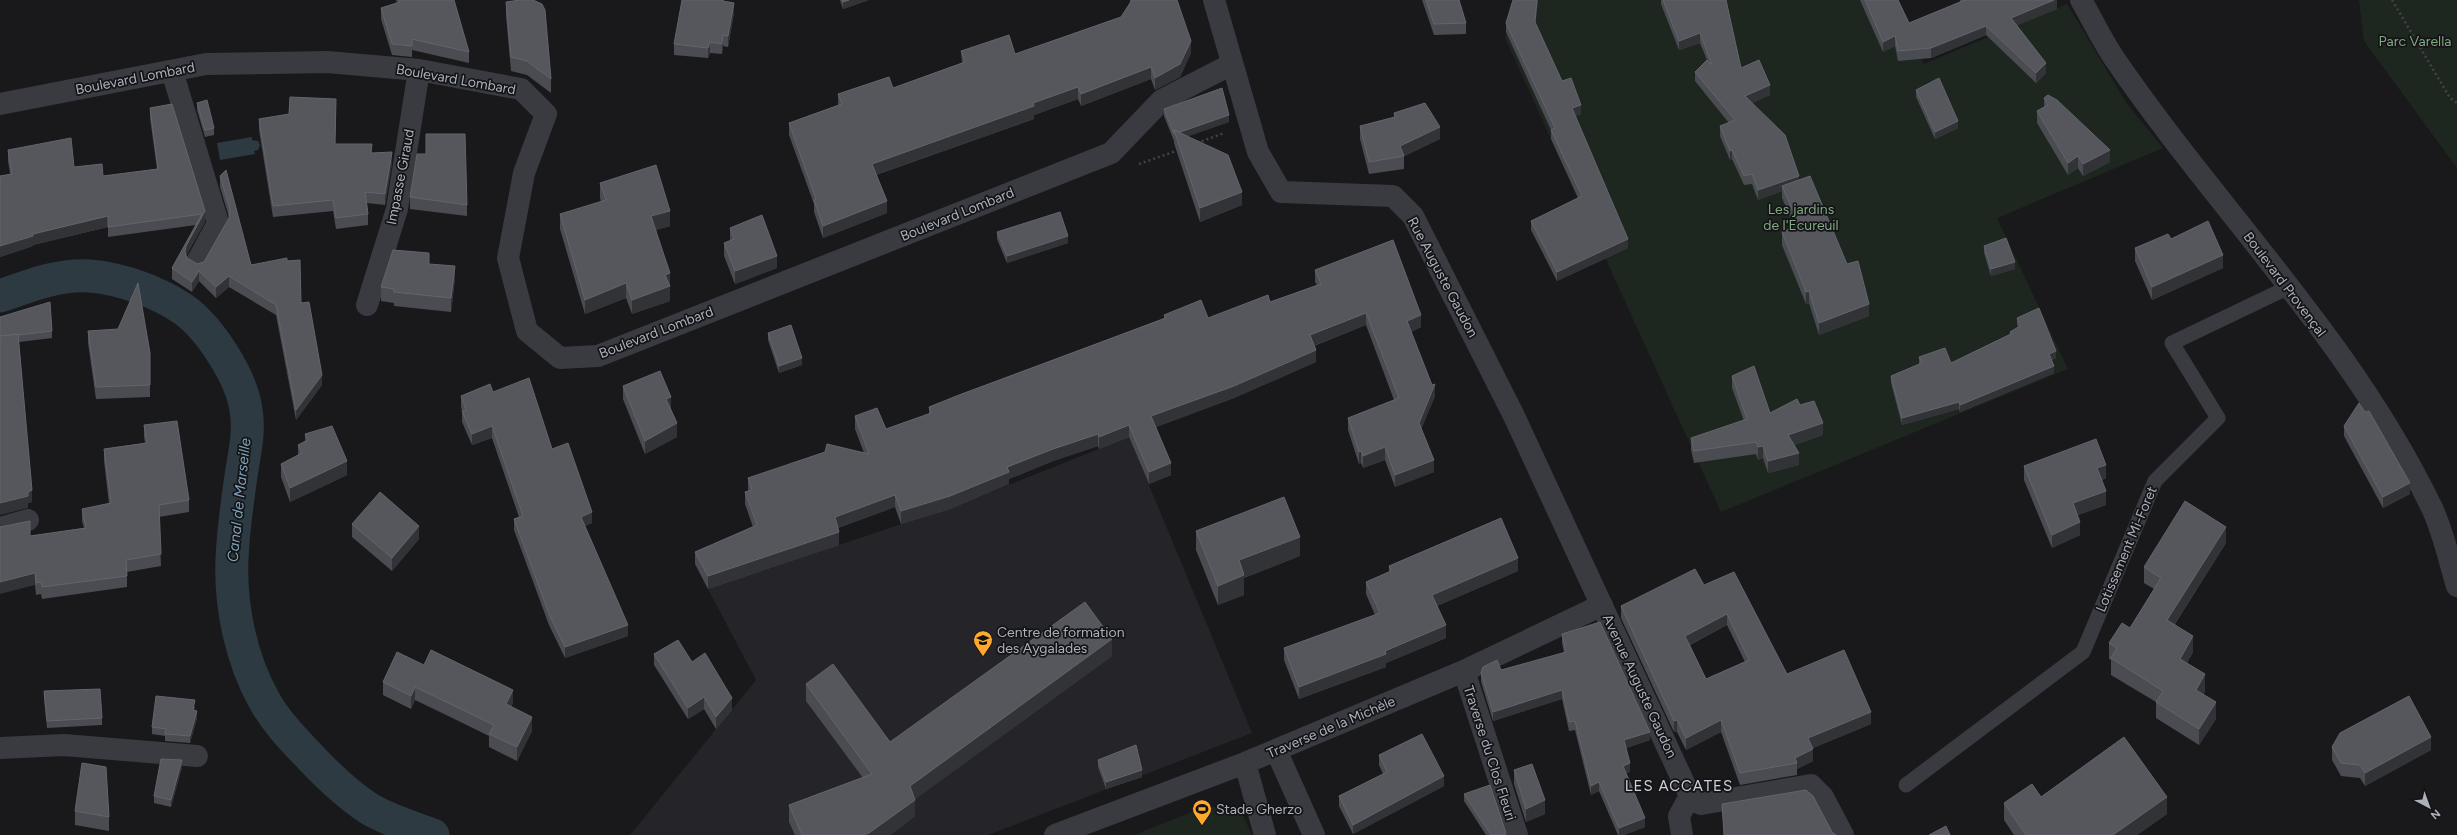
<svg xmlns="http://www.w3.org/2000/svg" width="2457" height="835" font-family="Figtree,sans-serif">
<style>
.built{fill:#252529}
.green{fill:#1e271f}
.water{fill:#2d3a41}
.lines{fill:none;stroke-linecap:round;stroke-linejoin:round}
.canal{stroke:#2d3a41;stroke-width:33}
.path{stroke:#404348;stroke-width:2.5;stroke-dasharray:2 3;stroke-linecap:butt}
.service{stroke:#3a3b41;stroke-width:15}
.minor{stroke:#3a3b41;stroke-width:22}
.wall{fill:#4a4c51;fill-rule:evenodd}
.shaded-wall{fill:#323337}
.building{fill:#55575d;stroke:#62656c;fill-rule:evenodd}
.labels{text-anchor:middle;stroke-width:3.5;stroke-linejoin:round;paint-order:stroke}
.park-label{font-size:14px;fill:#81a980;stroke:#141417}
.street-label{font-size:14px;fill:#abb1bc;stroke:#141417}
.poi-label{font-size:14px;fill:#abb1bc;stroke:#141417;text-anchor:start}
.water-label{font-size:15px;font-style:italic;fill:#7fa3ba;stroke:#141417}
.neighbourhood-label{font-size:15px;letter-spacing:1px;fill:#ccd0d8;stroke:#141417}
</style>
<rect width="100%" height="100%" fill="#19191c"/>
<!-- built -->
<path class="built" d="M1129,437L1252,733L988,835H630L756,680L708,589L961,504Z"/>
<!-- green -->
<path class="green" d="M1515,0H1893L1924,64L2067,4L2127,104L2163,148L1997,218L2068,369L1721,512L1505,38Z
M2359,0H2457V168L2364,41Z
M1224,805L1243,816L1252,835H1134L1197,810Z"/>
<!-- water -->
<path class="water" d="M252,137V140L258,141L260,145L258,150L254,151L255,154L220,160L217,143Z"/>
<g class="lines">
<!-- canal -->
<path class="canal" d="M0,296C29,286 58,274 89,276C120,278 158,292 183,309C210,328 242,378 246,410C250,432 244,455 241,476C237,504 233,531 232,559C230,606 241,659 264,700C276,722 294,740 311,758C328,776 347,794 368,808C387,820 412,827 433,835"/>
<!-- path -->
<path class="path" d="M2392,0L2450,98L2457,103
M1197,143L1224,133
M1139,164L1179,150"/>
<!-- service -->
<path class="service" d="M1906,785L2083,652L2155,481L2218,418L2172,343L2289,287"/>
<!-- minor -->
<path class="minor" d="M1214,0L1258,152L1281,192L1393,196L1413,216L1514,416L1690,796L1701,804L1811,785L1823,797L1843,835
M2081,0C2092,19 2102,40 2114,58C2217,209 2351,340 2431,506C2443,530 2449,560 2457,586
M172,71L218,223L197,262
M0,104L206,64L327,62L419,70L521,89L546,114L524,173L508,258L527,331L560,358L598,356L1111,153L1162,100L1232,64
M367,305L397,209L419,70
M0,528L28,520
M1464,671L1517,835
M0,748L64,745L197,756
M1276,750L1314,835
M1245,763L1265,835
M1055,835L1245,763L1464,671L1602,605
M1682,835L1679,816L1690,796"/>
</g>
<!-- wall -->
<path class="wall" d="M396,0H454L469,52V63L412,50V57L392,55L381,19V8L397,3Z
M840,0H869L843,9Z
M1130,0H1177L1191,53L1180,77L1155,90L1151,79L1081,106L1078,99L1034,115V119L876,175L887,213L823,238L814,212V204L789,135V123L838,105V94L893,88L962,63L961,51L1015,54L1121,17L1130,3Z
M1422,0H1459L1466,23V34L1434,35Z
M1513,0H1538L1535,24L1562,81L1581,114L1575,116L1628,248L1557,281L1531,230V221L1578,198L1551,139V130L1506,32V23Z
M1661,0H1726L1741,68L1770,95L1752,103L1799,180L1869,316L1819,335L1809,303L1806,304L1782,245V232L1795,227L1782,198V191L1758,200L1752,184L1744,185L1732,159L1730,160L1720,136V126L1729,123L1695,81V72L1707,60L1700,43L1679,50L1661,4Z
M1860,0H1898L1909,23L1960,2V0H2057V9L2017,25L2046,73L2036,83L1986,35L1931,58L1898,61L1895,46L1883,52Z
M724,1L734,13L728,47L723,46L722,54L710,53L708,58L674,55V44Z
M506,2L551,79V93L527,75L511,71L506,16Z
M1916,90L1958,128L1935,139L1916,97Z
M2044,98L2110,162L2083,176L2078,168L2068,175L2037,123V111L2044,107Z
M197,103L214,128V135L205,137L197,110Z
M172,104L205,222L186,256L187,258L197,264L204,262L229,218V217L220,187V176L251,265L287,261L301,303L322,385L296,420L276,315L229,287L216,298L199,281L192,292L172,279V268L196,225L108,237V227L33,245V246L0,257V176L10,174L8,161V150L74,167L103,176L157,169L150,118V108Z
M1164,109L1229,122L1188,136L1242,205L1200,222L1174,143V141L1164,116Z
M336,110L335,144L372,153L392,163L385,205L367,203L368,214V225L336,229L333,211L273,217L259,130V119Z
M1394,113L1440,139L1404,156V169L1369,174L1360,139V126L1394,117Z
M426,154L467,205V216L410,209V197Z
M600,183L670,226L656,230L670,288V301L632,314L626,298L585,314L560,229V214L601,202L600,198Z
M730,228L777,268L735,284L724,256V243L730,241Z
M997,232L1068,243L1007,263L997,239Z
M2171,239L2223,268L2152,300L2135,261V248Z
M1984,246L2015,269L1991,276L1984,253Z
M429,264L455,279L451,312L394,306V303L381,301V287Z
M1315,270L1421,327L1411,332L1435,396L1421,429L1434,472L1395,487L1385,460L1363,468L1361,463L1359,464L1348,430V418L1394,400L1366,325L1314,346L1316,362L1234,398L1156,427L1171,475L1149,484L1129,437L1099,449L1098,446L1053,461L1009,479V484L950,509L901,524L895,507L838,528L839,545L708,589L695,564V552L753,527L745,504V492L748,491V478L864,453L855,429V416L886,429L929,414V407L1164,318V315L1208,318L1270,302L1317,285L1315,282Z
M0,317L52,331V338L19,342L32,502L28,503V508Z
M2017,318L2056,358L2052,360L2054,373L1960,412L1959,409L1902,425L1891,383V376L1919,364V357L1951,363L2010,334V332L2018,327L2017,325Z
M88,331L150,353V397L96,399L88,343Z
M768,333L802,365L779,373L768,340Z
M1732,376L1770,413L1800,405L1823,435L1794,445L1799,465L1768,473L1763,458L1758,460L1756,454L1694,463L1691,450V438L1744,421L1732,388Z
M623,386L671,411L677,437L645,454L623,399Z
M493,392L552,449L592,523L585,526L628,636L565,658L549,625L514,530V519L519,517L492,438L472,445L462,422V411L461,407V396Z
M2365,412L2410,494L2383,508L2344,436V426Z
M144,425L189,500V512L159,517L161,566L127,572V587L42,599L41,594L36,595L30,536L84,528L82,521V509L109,504L104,461V449L145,443L144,437Z
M305,434L347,475L290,502L281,477V464L298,455V445L305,441Z
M2024,466L2106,478L2102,480L2106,505L2078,515L2080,535L2052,548L2024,480Z
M352,524L419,539L392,571L352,537Z
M1196,531L1300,556L1244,578V595L1218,605L1196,550Z
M2226,543L2175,624L2193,652L2187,663L2205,691L2203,695L2216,719L2199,745L2156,718V702L2111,675V660L2109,659V643L2130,628L2154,589L2144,583V567Z
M1389,566L1518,571L1437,606L1446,638L1386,663V667L1299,699L1284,660V648L1375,615L1366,594V582L1389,572Z
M1704,585L1787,674L1871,724L1813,748V761L1797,769V775L1740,785L1721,732L1686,750L1677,732H1674L1621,618V606ZM1727,625L1745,662L1706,679L1690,645Z
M1562,634L1650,740L1626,748L1630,772L1626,773L1645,827L1624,835H1618L1599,791L1591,795L1575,730L1569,731L1562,699L1493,721L1481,682V673L1501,670L1564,653L1562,643Z
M654,654L692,662L732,710L716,729L704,709L688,719L654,665Z
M1112,656L915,799V816L890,835H795L789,822V805L863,778L806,701V684L890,742Z
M424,665L513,703L511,707L532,731L517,761L489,747V736L440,712L415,700L411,709L383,695V682Z
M44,691L102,718V725L47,728L44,698Z
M195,707L194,710L197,718L190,743L165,741V736L152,734V727Z
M2332,747L2431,750L2365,786L2360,778L2341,776L2332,760Z
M1379,755L1444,786L1353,834L1339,806V796L1383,774L1379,765Z
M1098,760L1142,777L1106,789L1098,767Z
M182,767L171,807L154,803V796Z
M1514,770L1545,814L1526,822L1514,784Z
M1464,794L1506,835H1486L1464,801Z
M2041,797L2167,814L2137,835H2014L2004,820V803Z
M75,811L109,817V831L75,825Z"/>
<!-- shaded-wall -->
<path class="shaded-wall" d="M849,0H869L843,9V2Z
M1537,0H1538L1535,31V22Z
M2054,0H2057V9L2011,28V18Z
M734,3V13L728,47V36Z
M1986,26V35L1931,58V48Z
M1700,33V43L1679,50V41Z
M723,35V46L722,54V44Z
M1895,36V46L1883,52V42Z
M1191,41V53L1180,77L1155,90V78Z
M710,42V53L708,58V48Z
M2046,63V73L2036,83V73Z
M1151,67V79L1081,106V94Z
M1770,85V95L1745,106V96Z
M1078,87V99L1034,115V119L872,176V164L1033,103Z
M1581,105V114L1572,117V108Z
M1229,115V122L1178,140L1176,134Z
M1958,121V128L1935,139V132Z
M1440,127V139L1403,157L1400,146Z
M1732,150V159L1730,160V151Z
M2110,150V162L2083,176V164Z
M392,152V163L385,205V194Z
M2078,156V168L2068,175V163Z
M1799,176V185L1782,186V191L1758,200V190Z
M1242,192V205L1200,222V208Z
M887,201V213L823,238V226Z
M205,211V222L186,256L185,252L186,246Z
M670,211V226L651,231V216Z
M108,216V227L33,245V246L0,257V246L33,234Z
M1068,236V243L1007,263V256Z
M1628,239V248L1557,281V272Z
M2223,255V268L2152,300V287Z
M777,256V268L735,284V271Z
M2015,262V269L1991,276V269Z
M455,266V279L451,312V298Z
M199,271V281L192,292V282Z
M670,273V301L632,314V300L665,275Z
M229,276V287L216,298V287Z
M626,283V298L585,314V300Z
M1809,291V303L1806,304V292Z
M1869,304V316L1819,335V323Z
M1366,313V325L1310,347V335Z
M1421,315V327L1407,334V321Z
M1316,350V362L1234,398L1151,429V416Z
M2056,351V358L2049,361V354Z
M802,358V365L779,373V366Z
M2054,366V373L1960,412V405Z
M322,375V385L296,420V410Z
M1435,384V396L1419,435V423Z
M671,397V411L666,399Z
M1959,402V409L1902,425V418Z
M677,423V437L645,454V441Z
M1823,423V435L1788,447V435Z
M1129,425V437L1099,449V437Z
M492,426V438L472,445V434Z
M1098,434V446L1053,461L1009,479V484L950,509L901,524V511L1053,449Z
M1763,446V458L1758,460V447Z
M1385,447V460L1363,468V456Z
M1361,451V463L1359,464V452Z
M1799,453V465L1768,473V461Z
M1434,460V472L1395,487V475Z
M347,461V475L290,502V488Z
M1171,463V475L1149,484V472Z
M2106,465V478L2097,481V468Z
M2410,483V494L2383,508V497Z
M32,490V502L28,503V508L0,515V503Z
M2106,491V505L2073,517V503Z
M895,495V507L835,529V517Z
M592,512V523L581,528V517Z
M2080,522V535L2052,548V535Z
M419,526V539L392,571V558Z
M2226,527V543L2167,636V620Z
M839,532V545L708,589V576Z
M1300,537V556L1244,578V595L1218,605V586L1239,560Z
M1518,558V571L1432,608V595Z
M35,573V585L0,594V582Z
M1727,614V625L1685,647V636Z
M628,625V636L565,658V647Z
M1446,625V638L1386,663V667L1299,699V687Z
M2193,636V652L2180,675V659Z
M1112,639V656L910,803V786Z
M2205,674V691L2196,707V690Z
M415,687V700L411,709V696Z
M513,690V703L506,718V704Z
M1562,690V699L1493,721V712Z
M704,697V709L688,719V708Z
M732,698V710L716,729V717Z
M2216,702V719L2199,745V729Z
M197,711V718L190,743V736Z
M1871,712V724L1808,750V738Z
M532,717V731L517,761V747Z
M1677,720V732H1674V721Z
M1721,720V732L1686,750V738Z
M1650,732V740L1624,749V740Z
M2431,737V750L2365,786V773Z
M1813,749V761L1797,769V763L1795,758Z
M182,760V767L171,807V800Z
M1630,763V772L1623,775V766Z
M1142,770V777L1106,789V782Z
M1444,776V786L1353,834V825Z
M1599,782V791L1591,795V786Z
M2167,797V814L2137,835H2113Z
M915,800V816L890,835H864Z
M1545,800V814L1526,822V809Z
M1645,818V827L1624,835H1619V828Z"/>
<!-- building -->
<path class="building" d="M399,0H454L469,52L412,39V46L392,44L381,8L400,2Z
M520,0H533L542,4L545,10L551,79L527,61L511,57L506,2Z
M682,0H723V1L734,3L728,36L723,35L722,44L710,42L708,48L674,44Z
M842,0H849L843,2Z
M1132,0H1177L1191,41L1180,64L1155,78L1151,67L1081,94L1078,87L1033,103L1034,106L872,164L887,201L823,226L814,200L816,199L789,123L842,104L838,94L889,77L893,88L965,62L961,51L1009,35L1015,54L1121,17Z
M1426,0H1459L1466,23L1434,24Z
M1513,0H1537L1535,22L1562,81L1571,78L1581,105L1572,108L1628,239L1557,272L1531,221L1582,196L1551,130L1555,128L1506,23Z
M1663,0H1726L1741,68L1759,60L1770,85L1745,96L1785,135L1799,176L1758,190L1752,174L1744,176L1732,150L1730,151L1720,126L1735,120L1695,72L1707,60L1712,65L1700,33L1679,41Z
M1865,0H1898L1909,23L1965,0H2054L2011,18L2046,63L2036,73L1986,26L1931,48L1898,51L1895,36L1883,42Z
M1939,78L1958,121L1935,132L1916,90Z
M1222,88L1229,115L1180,132L1174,130V134L1164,109Z
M2048,95L2057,100L2110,150L2083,164L2078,156L2068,163L2037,111L2048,105L2044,98Z
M290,97L336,99L335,144H372L371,153L392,152L385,194L365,192L368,214L336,218L333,200L273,206L259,119L289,114Z
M207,100L214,128L205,130L197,103Z
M1425,103L1440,127L1400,146L1404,156L1369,162L1360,126L1395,117L1394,113Z
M172,104L205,211L186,246L185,252L187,258L197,264L204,262L229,218L230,209L220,176L226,170L251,265L287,258V261L300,260L301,303L309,302L322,375L296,410L276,305L229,276L216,287L199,271L192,282L172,268L202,214L108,227V216L33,234V236L0,246V176L12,174L8,150L71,138L74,167L102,164L103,176L158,169L150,108Z
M1174,130L1228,155L1242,192L1200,208Z
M426,134H465L467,205L410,197L417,154H426Z
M656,165L670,211L651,216L670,273L665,275L670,286L632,300L626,283L585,300L560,214L606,200L600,183Z
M1810,176L1847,264L1858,261L1869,304L1819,323L1809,291L1806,292L1782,232L1799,225L1782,186Z
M1060,212L1068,236L1007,256L997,232Z
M762,215L777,256L735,271L724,243L734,239L730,228Z
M2208,221L2223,255L2152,287L2135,248L2168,234L2171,239Z
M2006,238L2015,262L1991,269L1984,246Z
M1393,240L1421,315L1407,321L1432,385L1435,384L1419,423L1434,460L1395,475L1385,447L1363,456L1361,451L1359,452L1348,418L1399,398L1366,313L1310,335L1316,350L1234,386L1151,416L1171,463L1149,472L1129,425L1099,437L1098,434L1053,449L1007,467L1009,472L950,496L901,511L895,495L835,517L839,532L708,576L695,552L757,525L745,492L752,490L748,478L825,452L827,444L869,454L855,416L877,408L886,429L931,413L929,407L959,395L1166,318L1164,315L1201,300L1208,318L1268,295L1270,302L1321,284L1315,270Z
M393,250L429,253V264L455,266L451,298L394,292V289L381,287Z
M138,283L150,353V385L96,387L88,331L118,329Z
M50,302L52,331L18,335V334L0,336V317Z
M2039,308L2056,351L2049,354L2054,366L1960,405L1959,402L1902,418L1891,376L1922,363L1919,357L1945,348L1951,363L2011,334L2010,332L2020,326L2017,318Z
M791,325L802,358L779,366L768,333Z
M18,334L32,490L28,492V496L0,503V336Z
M1754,366L1770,413L1797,399L1800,405L1814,401L1823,423L1788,435L1799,453L1768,461L1763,446L1758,447L1756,442L1694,451L1691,438L1747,419L1732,376Z
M660,371L671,397L666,399L677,423L645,441L623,386Z
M529,378L552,449L568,443L592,512L581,517L628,625L565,647L549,614L514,519L523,516L492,426L472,434L462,411L466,410L461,396L490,384L493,392Z
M2359,403L2365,412L2369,411L2410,483L2383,497L2344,426Z
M177,421L189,500L159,505L161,554L126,560L127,576L42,587L41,582L36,583L35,573L0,582V527L30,521V536L86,528L82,509L111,503L104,449L147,443L144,425Z
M332,426L347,461L290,488L281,464L302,453L298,445L308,440L305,434Z
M2096,439L2106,465L2097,468L2106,491L2073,503L2080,522L2052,535L2024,466Z
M380,492L419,526L392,558L352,524Z
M1284,497L1300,537L1239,560L1244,575L1218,586L1196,531Z
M2185,501L2226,527L2167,620L2193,636L2180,659L2205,674L2196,690L2216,702L2199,729L2156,702L2163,691L2111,658L2117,648L2109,643L2122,623L2130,628L2161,578L2144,567Z
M1501,518L1518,558L1432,595L1446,625L1385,651L1386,654L1299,687L1284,648L1380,613L1366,582L1391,571L1389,566Z
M1695,569L1704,585L1734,572L1787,674L1844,650L1871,712L1808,738L1813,749L1795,758L1797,763L1740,773L1721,720L1686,738L1677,720L1674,721L1621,606ZM1727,614L1749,660L1706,679L1685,636Z
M1085,602L1112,639L910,786L915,800L869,833L864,835H802L789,805L872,774L806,684L833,664L890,742Z
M1600,622L1650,732L1624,740L1630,763L1623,766L1645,818L1619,828L1599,782L1591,786L1575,721L1569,722L1562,690L1493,712L1481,673L1483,667L1497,660L1501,670L1566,652L1562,634Z
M678,640L692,662L705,653L732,698L716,717L704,697L688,708L654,654Z
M431,650L513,690L506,704L532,717L517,747L489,734L494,725L440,699L415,687L411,696L383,682L397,652L424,665Z
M100,689L102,718L47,721L44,691Z
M156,696L195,700L193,710L197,711L190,736L165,734L166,729L152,727Z
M2409,696L2431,737L2365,773L2360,765L2341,763L2332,747L2340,733Z
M1422,734L1444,776L1353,825L1339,796L1387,772L1379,755Z
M2124,737L2167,797L2113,835H2026L2004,803L2032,784L2041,797Z
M1136,745L1142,770L1106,782L1098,760Z
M161,759L182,760L171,800L154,796Z
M82,763L106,767L109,817L75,811Z
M1532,764L1545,800L1526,809L1514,770Z
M1490,785L1506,833L1505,835H1491L1464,794Z
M1806,790L1813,796L1832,832L1836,835H1724L1722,804Z
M1946,826L1950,835H1929Z"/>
<!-- icons -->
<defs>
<g id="school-pin" transform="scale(1)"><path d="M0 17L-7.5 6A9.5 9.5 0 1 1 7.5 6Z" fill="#ffa82e" stroke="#141417"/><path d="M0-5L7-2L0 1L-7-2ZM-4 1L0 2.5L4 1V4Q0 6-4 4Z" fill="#111"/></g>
<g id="stadium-pin" transform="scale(1)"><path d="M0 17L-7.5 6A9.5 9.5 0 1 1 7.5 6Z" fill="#ffa82e" stroke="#141417"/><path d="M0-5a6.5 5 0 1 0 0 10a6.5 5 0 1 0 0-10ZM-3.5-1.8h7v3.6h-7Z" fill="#111"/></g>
</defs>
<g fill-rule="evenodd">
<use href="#school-pin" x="983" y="640"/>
<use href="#stadium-pin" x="1202" y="809"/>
</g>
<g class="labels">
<!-- park labels -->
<g class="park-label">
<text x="2415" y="46">Parc Varella</text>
<text x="1801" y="214">Les jardins<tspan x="1801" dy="16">de l'Ecureuil</tspan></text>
</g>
<!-- street labels -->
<g class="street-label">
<text transform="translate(135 78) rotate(-11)" y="5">Boulevard Lombard</text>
<text transform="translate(456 79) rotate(10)" y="5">Boulevard Lombard</text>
<text transform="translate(400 177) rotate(-79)" y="5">Impasse Giraud</text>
<text transform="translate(957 214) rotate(-22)" y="5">Boulevard Lombard</text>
<text transform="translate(1443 277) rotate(62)" y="5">Rue Auguste Gaudon</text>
<text transform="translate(2285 284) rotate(53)" y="5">Boulevard Provençal</text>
<text transform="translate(656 332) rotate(-21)" y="5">Boulevard Lombard</text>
<text transform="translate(2126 549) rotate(-67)" y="5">Lotissement Mi-Foret</text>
<text transform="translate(1640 686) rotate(65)" y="5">Avenue Auguste Gaudon</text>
<text transform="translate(1331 727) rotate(-23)" y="5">Traverse de la Michèle</text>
<text transform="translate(1490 753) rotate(72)" y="5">Traverse du Clos Fleuri</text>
</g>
<!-- poi labels -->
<g class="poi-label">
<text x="997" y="637">Centre de formation<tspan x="997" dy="16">des Aygalades</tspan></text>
<text x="1216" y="814">Stade Gherzo</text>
</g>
<!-- water labels -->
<g class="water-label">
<text transform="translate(239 500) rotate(-84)" y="5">Canal de Marseille</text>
</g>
<!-- neighbourhood labels -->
<g class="neighbourhood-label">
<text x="1679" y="791">LES ACCATES</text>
</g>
</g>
<!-- north arrow -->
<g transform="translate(2429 807) rotate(139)" stroke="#141417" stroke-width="3" paint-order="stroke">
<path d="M0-3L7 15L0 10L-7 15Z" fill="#abb1bc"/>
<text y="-6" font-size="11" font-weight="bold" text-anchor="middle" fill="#abb1bc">N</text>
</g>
</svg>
